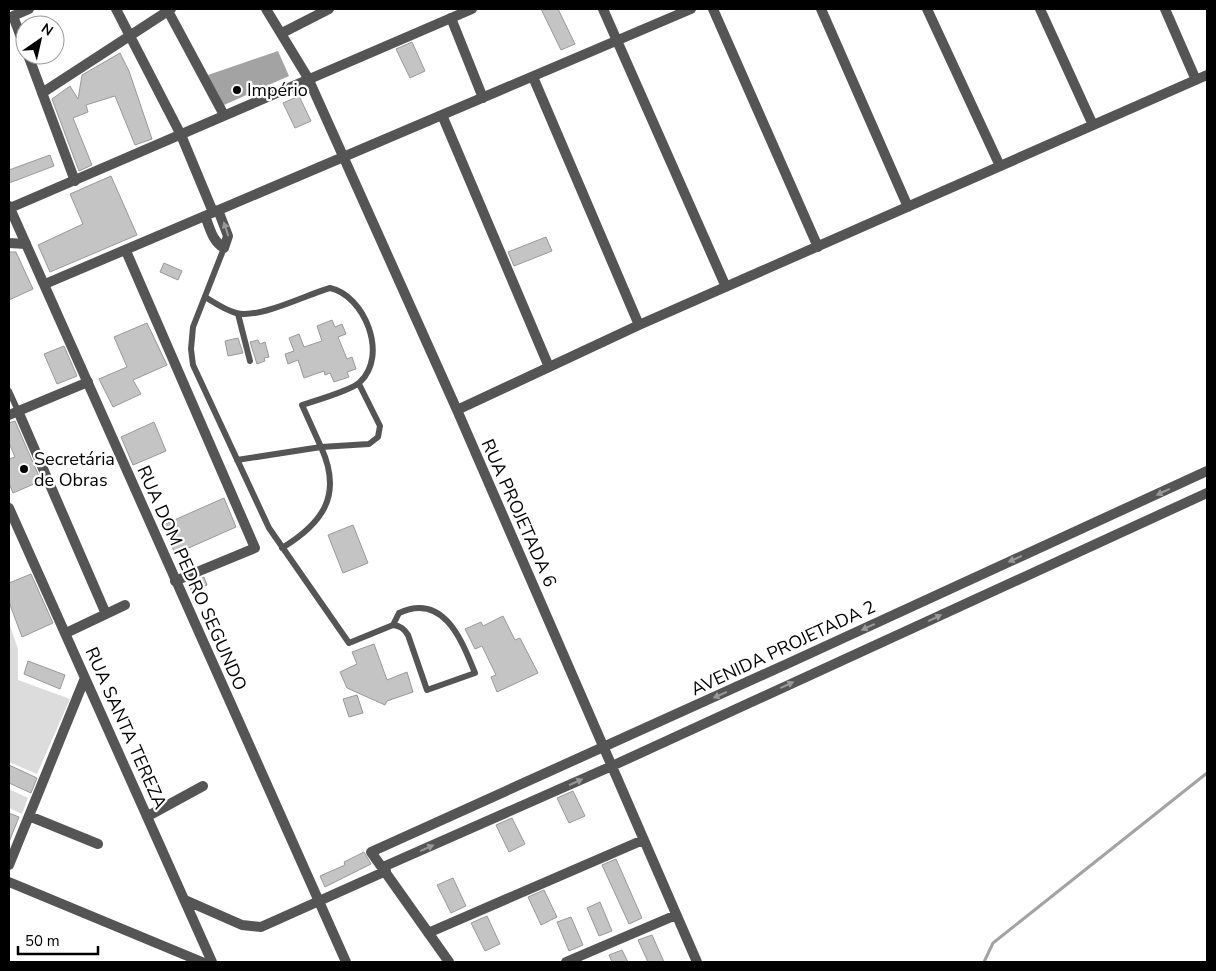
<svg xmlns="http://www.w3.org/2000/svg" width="1216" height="971" font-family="'Nunito Sans',sans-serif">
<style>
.green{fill:#dcdcdc}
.water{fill:#a3a3a3}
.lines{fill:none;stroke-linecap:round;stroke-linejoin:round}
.stream{stroke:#a3a3a3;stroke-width:3}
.building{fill:#c4c4c4;stroke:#999}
.service{stroke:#555;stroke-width:6}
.minor{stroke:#555;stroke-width:10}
.tertiary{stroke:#555;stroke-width:10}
.oneway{fill:#999}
.poi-dot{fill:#000;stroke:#fff;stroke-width:2}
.labels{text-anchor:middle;stroke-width:4.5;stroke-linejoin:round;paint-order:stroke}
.poi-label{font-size:18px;fill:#000;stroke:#fff;text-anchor:start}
.street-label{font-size:18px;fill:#000;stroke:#fff}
</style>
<rect width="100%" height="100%" fill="#fff"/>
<!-- green -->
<path class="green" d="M9,623L18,649V680L70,699L37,774L9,762Z
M9,789L28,798L22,814L9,808Z"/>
<!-- water -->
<path class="water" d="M278,51L289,76L224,105L208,75Z"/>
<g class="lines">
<!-- stream -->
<path class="stream" d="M984,962L993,943L1207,773"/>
</g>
<!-- building -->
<path class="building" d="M541,9H558L575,44L561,50Z
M412,42L425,71L410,78L396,49Z
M120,53L129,71L152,139L135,145L115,96L86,105L88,112L73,118L92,165L79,171L52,99L70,86L78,99L82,75Z
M299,96L311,121L295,128L283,103Z
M50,155L54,166L9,183V170Z
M111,176L137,235L50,272L38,245L83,224L70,194Z
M546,237L552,251L514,266L508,252Z
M9,252H16L33,289L9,300Z
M164,263L182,271L178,280L160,272Z
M332,320L335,327L342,324L346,334L338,337L347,359L352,357L356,369L347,372L349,377L334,382L330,373L325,375L324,371L304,378L298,360L288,364L285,354L294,351L289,338L299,334L304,347L322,341L317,326Z
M147,323L167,365L133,380L141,394L113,407L99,379L127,367L114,337Z
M238,338L243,353L228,356L225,341Z
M258,340L260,344L265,342L269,357L264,358L265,361L257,364L250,342Z
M64,346L77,376L57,384L44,354Z
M15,421L41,481L13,493L9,483V459L15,457L9,443V423Z
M154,422L166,451L133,465L121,437Z
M224,498L236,527L175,554L163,525Z
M353,525L368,563L343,573L328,535Z
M31,574L53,623L22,637L9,602V583Z
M204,577L207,585L192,592L189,584Z
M503,616L515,640L520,638L538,673L497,692L491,677L496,675L482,646L475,649L465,629L481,622L483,626Z
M374,644L387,680L407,672L413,692L387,701L385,705L347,688L340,672L357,664L352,652Z
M28,661L65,675L60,689L24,674Z
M357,695L363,713L349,717L343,699Z
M9,765L37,778L31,793L9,783Z
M573,791L585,816L569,823L557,798Z
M9,813L19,817L9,842Z
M512,818L525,844L509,852L496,825Z
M364,852L371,864L325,887L320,876L345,865L344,862Z
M616,859L642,918L629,924L602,865Z
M453,878L466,906L451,913L437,885Z
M544,890L557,917L541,925L528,897Z
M600,902L612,931L599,936L587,908Z
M487,916L500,944L485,951L471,923Z
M571,917L583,945L569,951L557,922Z
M652,935L664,962H648L638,940Z
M622,950L628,962H612L609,955Z"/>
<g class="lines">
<!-- service -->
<path class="service" d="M224,248L193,327L191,349L193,365L269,528L349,643L393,625C401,626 404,629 408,635L427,690L475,673C462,641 444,592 399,613L393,625
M205,297C215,303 225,310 236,313C260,319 305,295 330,288C364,295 389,355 360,382C353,390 314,401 302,405L321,447L369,444L378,437L380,426L359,384
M238,314L250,361
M9,391L18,411
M237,460L321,447C343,495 323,523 282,548"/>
<!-- minor -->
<path class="minor" d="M116,9L181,135L213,212
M266,9L308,78L457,410L697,962
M603,9L726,287
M713,9L818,247
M821,9L908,207
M927,9L1000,166
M1040,9L1093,125
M1165,9L1196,80
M168,11L224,115
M451,18L483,98
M282,33L329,9
M25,48L13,16L29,9
M28,55L75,181
M533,77L639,325
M42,93L171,9
M442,115L549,367
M205,216C210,228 212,241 224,248L228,236L218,210
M9,243L26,244
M126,251L255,548L175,581
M45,284L691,9
M457,410L639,325L1207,75
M18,411L106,614
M9,415L88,382
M9,508L212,962
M66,633L125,605
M29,816L98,844
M148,816L203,786
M9,865L85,678
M383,867L612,766L1207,493
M9,882L202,962
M185,900L242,925L261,927L386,871
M428,933L643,840
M449,962L371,852L789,663L1207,471
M566,962L676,915"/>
<!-- tertiary -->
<path class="tertiary" d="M9,206L346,962
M10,208L472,9"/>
</g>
<!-- one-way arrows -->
<defs><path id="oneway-solid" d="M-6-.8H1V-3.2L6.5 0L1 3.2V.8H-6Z" transform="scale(1.25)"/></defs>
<g class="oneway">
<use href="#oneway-solid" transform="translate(226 229) rotate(-108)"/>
<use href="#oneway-solid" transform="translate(1163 492) rotate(155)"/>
<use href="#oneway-solid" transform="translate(1015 559) rotate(156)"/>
<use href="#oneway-solid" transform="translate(935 618) rotate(-25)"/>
<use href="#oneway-solid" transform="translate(868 627) rotate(155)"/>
<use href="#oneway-solid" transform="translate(787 685) rotate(-25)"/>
<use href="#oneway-solid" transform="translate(720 695) rotate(156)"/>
<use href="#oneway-solid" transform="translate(576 782) rotate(-24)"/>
<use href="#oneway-solid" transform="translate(427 848) rotate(-24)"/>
</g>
<!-- markers -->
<g class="poi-dot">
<circle cx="237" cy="90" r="5"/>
<circle cx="24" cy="469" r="5"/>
</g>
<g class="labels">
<!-- poi labels -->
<g class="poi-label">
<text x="247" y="96">Império</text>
<text x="34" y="465">Secretária<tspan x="34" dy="21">de Obras</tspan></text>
</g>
<!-- street labels -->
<g class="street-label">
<text transform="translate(519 513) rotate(66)" y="6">RUA PROJETADA 6</text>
<text transform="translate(192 578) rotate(66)" y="6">RUA DOM PEDRO SEGUNDO</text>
<text transform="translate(783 648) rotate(-25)" y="6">AVENIDA PROJETADA 2</text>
<text transform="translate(126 728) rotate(66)" y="6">RUA SANTA TEREZA</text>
</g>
</g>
<!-- border -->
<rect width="1216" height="971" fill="none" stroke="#000000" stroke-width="20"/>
<!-- north arrow -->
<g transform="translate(40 40) rotate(34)"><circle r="24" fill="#ffffff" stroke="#999999"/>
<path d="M0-4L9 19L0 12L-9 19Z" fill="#000000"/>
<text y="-8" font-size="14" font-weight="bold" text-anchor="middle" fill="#000000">N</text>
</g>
<!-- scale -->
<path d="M18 946v8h80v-8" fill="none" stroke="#000000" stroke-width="2.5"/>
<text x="25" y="946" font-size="15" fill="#000000" stroke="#ffffff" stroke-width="4" paint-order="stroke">50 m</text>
</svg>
